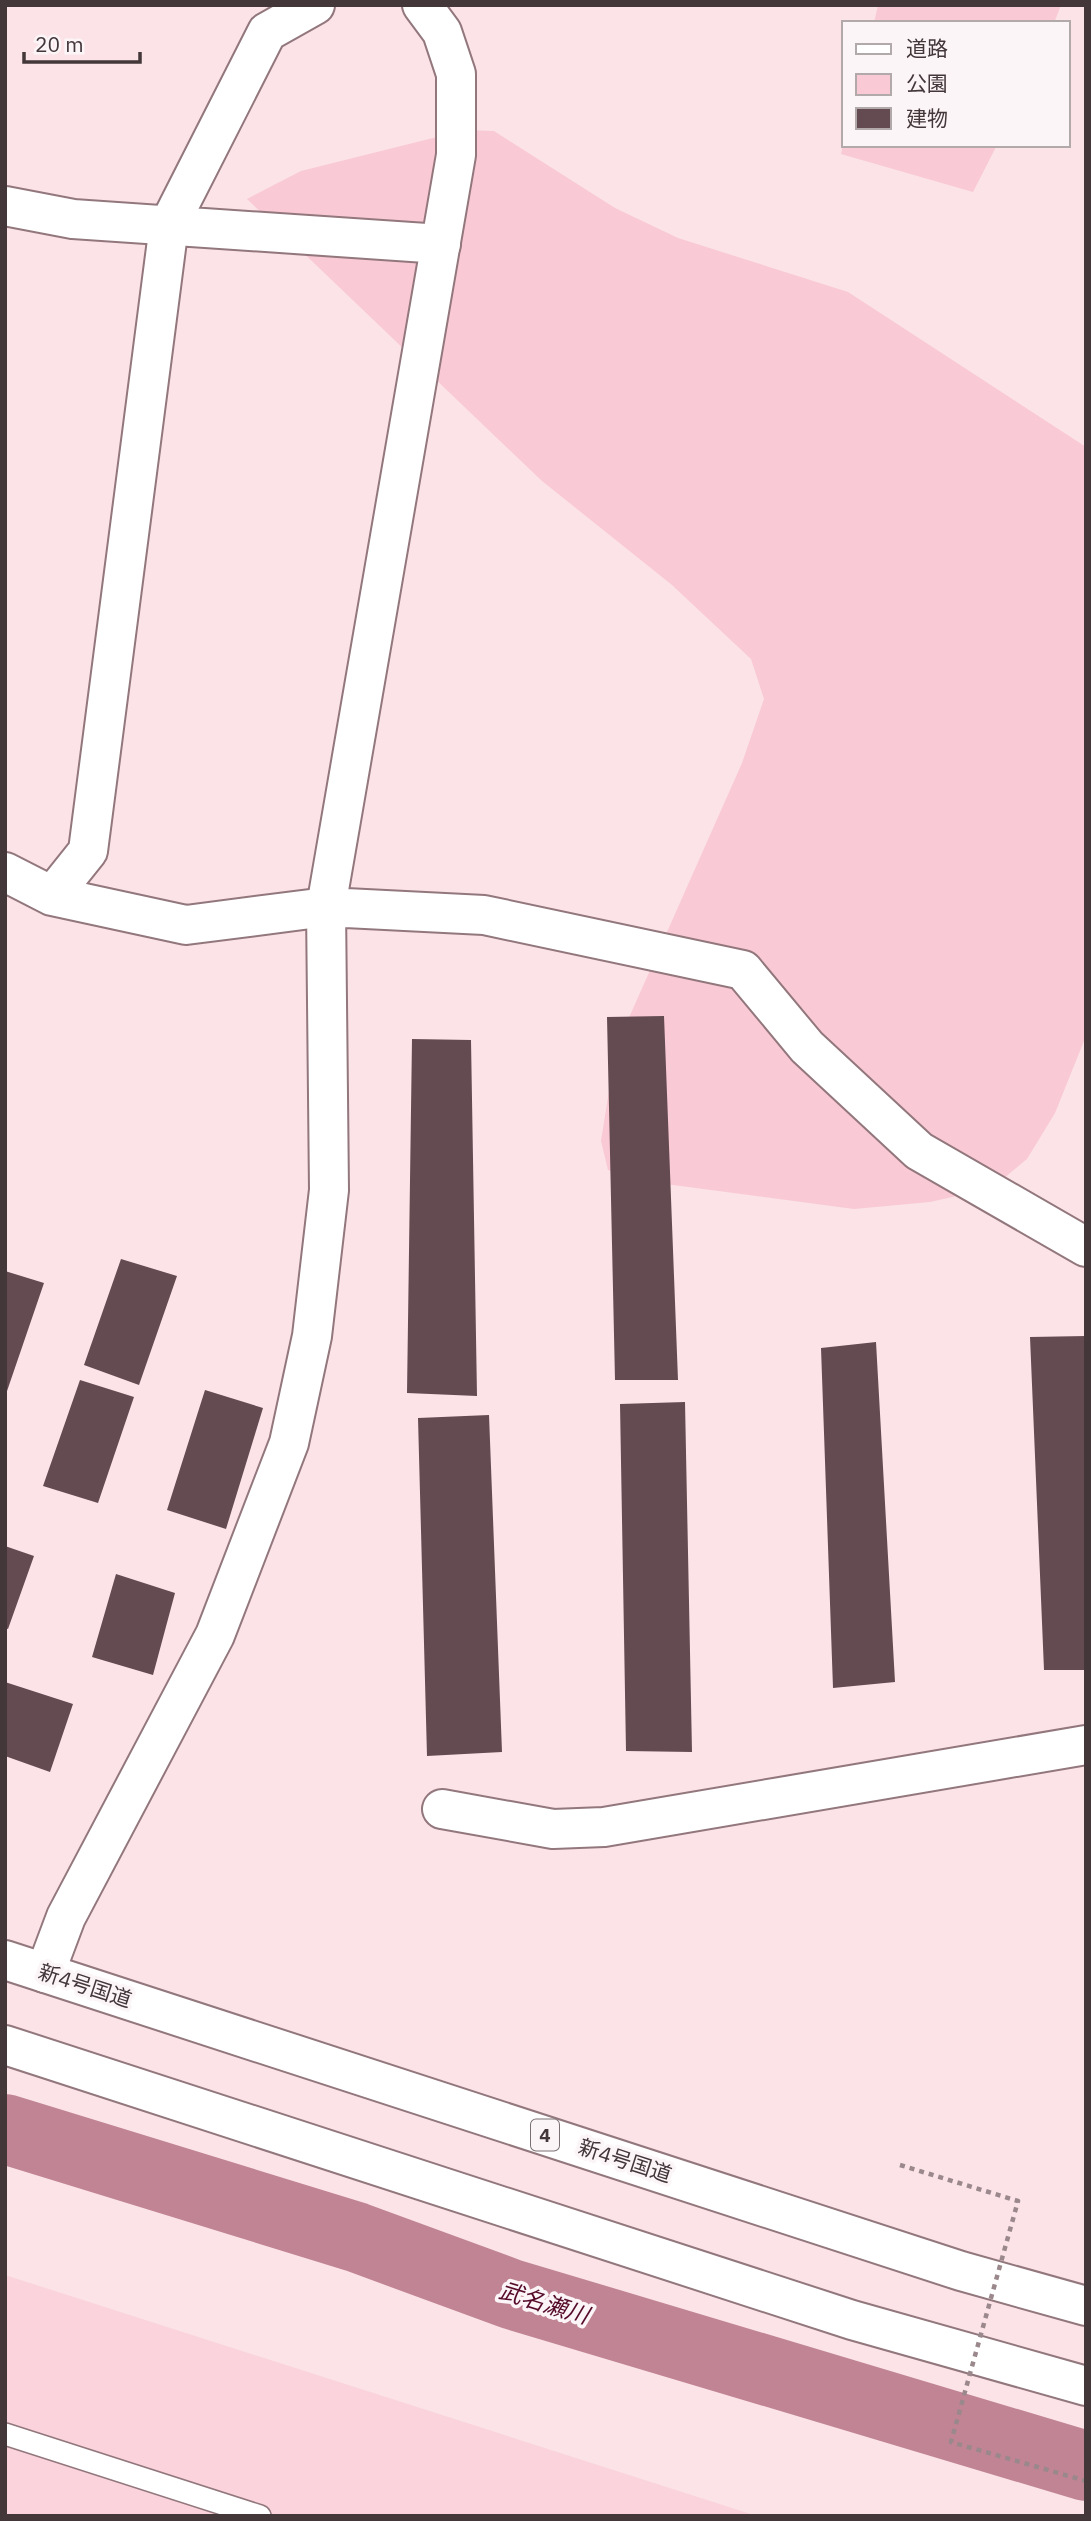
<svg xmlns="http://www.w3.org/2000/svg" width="1091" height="2521" font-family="'IBM Plex Sans','Noto Sans JP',sans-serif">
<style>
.built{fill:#fad3dc}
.green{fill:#f9c9d5}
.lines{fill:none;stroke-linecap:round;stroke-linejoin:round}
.river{stroke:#c18494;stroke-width:70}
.building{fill:#644b52}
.lane-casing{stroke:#92777d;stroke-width:24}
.street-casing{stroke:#92777d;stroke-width:42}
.secondary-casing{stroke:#92777d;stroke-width:42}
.highway-casing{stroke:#92777d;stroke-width:42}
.lane{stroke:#fff;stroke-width:21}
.street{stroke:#fff;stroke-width:38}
.secondary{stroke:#fff;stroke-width:38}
.highway{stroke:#fff;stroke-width:38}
.path-bridge{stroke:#9a888c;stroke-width:4.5;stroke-dasharray:5 5;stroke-linecap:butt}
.labels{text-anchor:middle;stroke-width:7;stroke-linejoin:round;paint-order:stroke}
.shield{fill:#fcf5f7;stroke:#7a7073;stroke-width:2}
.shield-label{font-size:19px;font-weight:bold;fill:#43373a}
.street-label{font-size:21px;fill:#43373a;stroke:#fcf5f7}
.water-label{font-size:23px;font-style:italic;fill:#550a29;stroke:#fcf5f7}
</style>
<rect width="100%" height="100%" fill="#fbe3e8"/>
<!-- built -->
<path class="built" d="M5,2275L757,2516H5Z"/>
<!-- green -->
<path class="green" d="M878,5H1061L1054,23H874Z
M465,130L494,131L615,208L678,238L848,292L1086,447V1036L1055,1113L1027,1159L992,1188L930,1202L854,1209L643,1181L608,1170L601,1141L616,1047L742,763L764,699L751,659L672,585L542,481L247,199L301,171Z
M844,140V145H997L973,192L841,154Z"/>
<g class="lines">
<!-- river -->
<path class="river" d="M5,2129L356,2237L511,2294L1086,2466"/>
</g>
<!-- building -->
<path class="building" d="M664,1016L678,1380H615L607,1017Z
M412,1039L471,1040L477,1396L407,1393Z
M121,1259L177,1276L139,1385L84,1365Z
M5,1271L44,1283L6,1394L5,1393Z
M1086,1336V1670H1044L1030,1337Z
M876,1342L895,1682L833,1688L821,1348Z
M80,1380L134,1397L98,1503L43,1486Z
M205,1390L263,1408L226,1529L167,1510Z
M685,1402L692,1752L626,1751L620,1404Z
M489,1415L502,1752L427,1756L418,1418Z
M5,1546L34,1556L8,1629L5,1628Z
M116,1574L175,1593L153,1675L92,1657Z
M5,1682L73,1704L50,1772L5,1756Z"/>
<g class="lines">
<!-- lane casing -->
<g class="lane-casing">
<path id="lane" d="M5,2434L260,2516"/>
</g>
<!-- street casing -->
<g class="street-casing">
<path id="street" d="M5,206L73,219L441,244
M5,872L52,896L186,925L326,907
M52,896L88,851L169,225L267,32L315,5
M442,1809L553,1829L604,1827L1086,1745"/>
</g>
<!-- secondary casing -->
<g class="secondary-casing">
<path id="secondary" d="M326,907L484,915L743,970L807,1047L919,1151L1086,1247
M45,1973L66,1917L215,1635L289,1443L312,1336L329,1190L326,907L456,155V74L442,32L422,5"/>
</g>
<!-- highway casing -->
<g class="highway-casing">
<path id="highway" d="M5,1960L961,2271L1086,2306
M5,2045L852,2320L1086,2386"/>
</g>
<!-- lane -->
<use href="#lane" class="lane"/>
<!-- street -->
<use href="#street" class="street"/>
<!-- secondary -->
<use href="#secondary" class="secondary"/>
<!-- highway -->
<use href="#highway" class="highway"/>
<!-- path-bridge -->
<path class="path-bridge" d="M900,2165L1018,2201L951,2442L1086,2481"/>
</g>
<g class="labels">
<!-- shield labels -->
<rect class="shield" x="531" y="2119.5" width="28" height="31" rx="5"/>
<g class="shield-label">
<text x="545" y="2142">4</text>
</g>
<!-- street labels -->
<g class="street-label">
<text transform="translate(85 1986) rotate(18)" y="7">新4号国道</text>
<text transform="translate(625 2161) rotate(18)" y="7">新4号国道</text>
</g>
<!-- water labels -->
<g class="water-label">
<text transform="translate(544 2303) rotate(17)" y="8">武名瀬川</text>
</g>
</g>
<!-- border -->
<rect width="1091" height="2521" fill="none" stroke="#43373a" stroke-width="14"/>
<!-- legend -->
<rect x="842" y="21" width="228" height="126" fill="#fcf5f7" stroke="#b2a9ab" stroke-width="2"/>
<rect x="856" y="44" width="35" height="10" fill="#ffffff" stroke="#b2a9ab" stroke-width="2"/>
<text x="906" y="56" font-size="21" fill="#43373a">道路</text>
<rect x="856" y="74" width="35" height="21" fill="#f9c9d5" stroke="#b2a9ab" stroke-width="2"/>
<text x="906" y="91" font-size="21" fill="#43373a">公園</text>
<rect x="856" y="108" width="35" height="21" fill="#644b52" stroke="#b2a9ab" stroke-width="2"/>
<text x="906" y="126" font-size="21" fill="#43373a">建物</text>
<!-- scale -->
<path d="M24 52v10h116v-10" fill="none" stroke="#43373a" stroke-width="3.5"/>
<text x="35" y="52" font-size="21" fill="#43373a" stroke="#fcf5f7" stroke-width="5" paint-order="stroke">20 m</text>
</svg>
